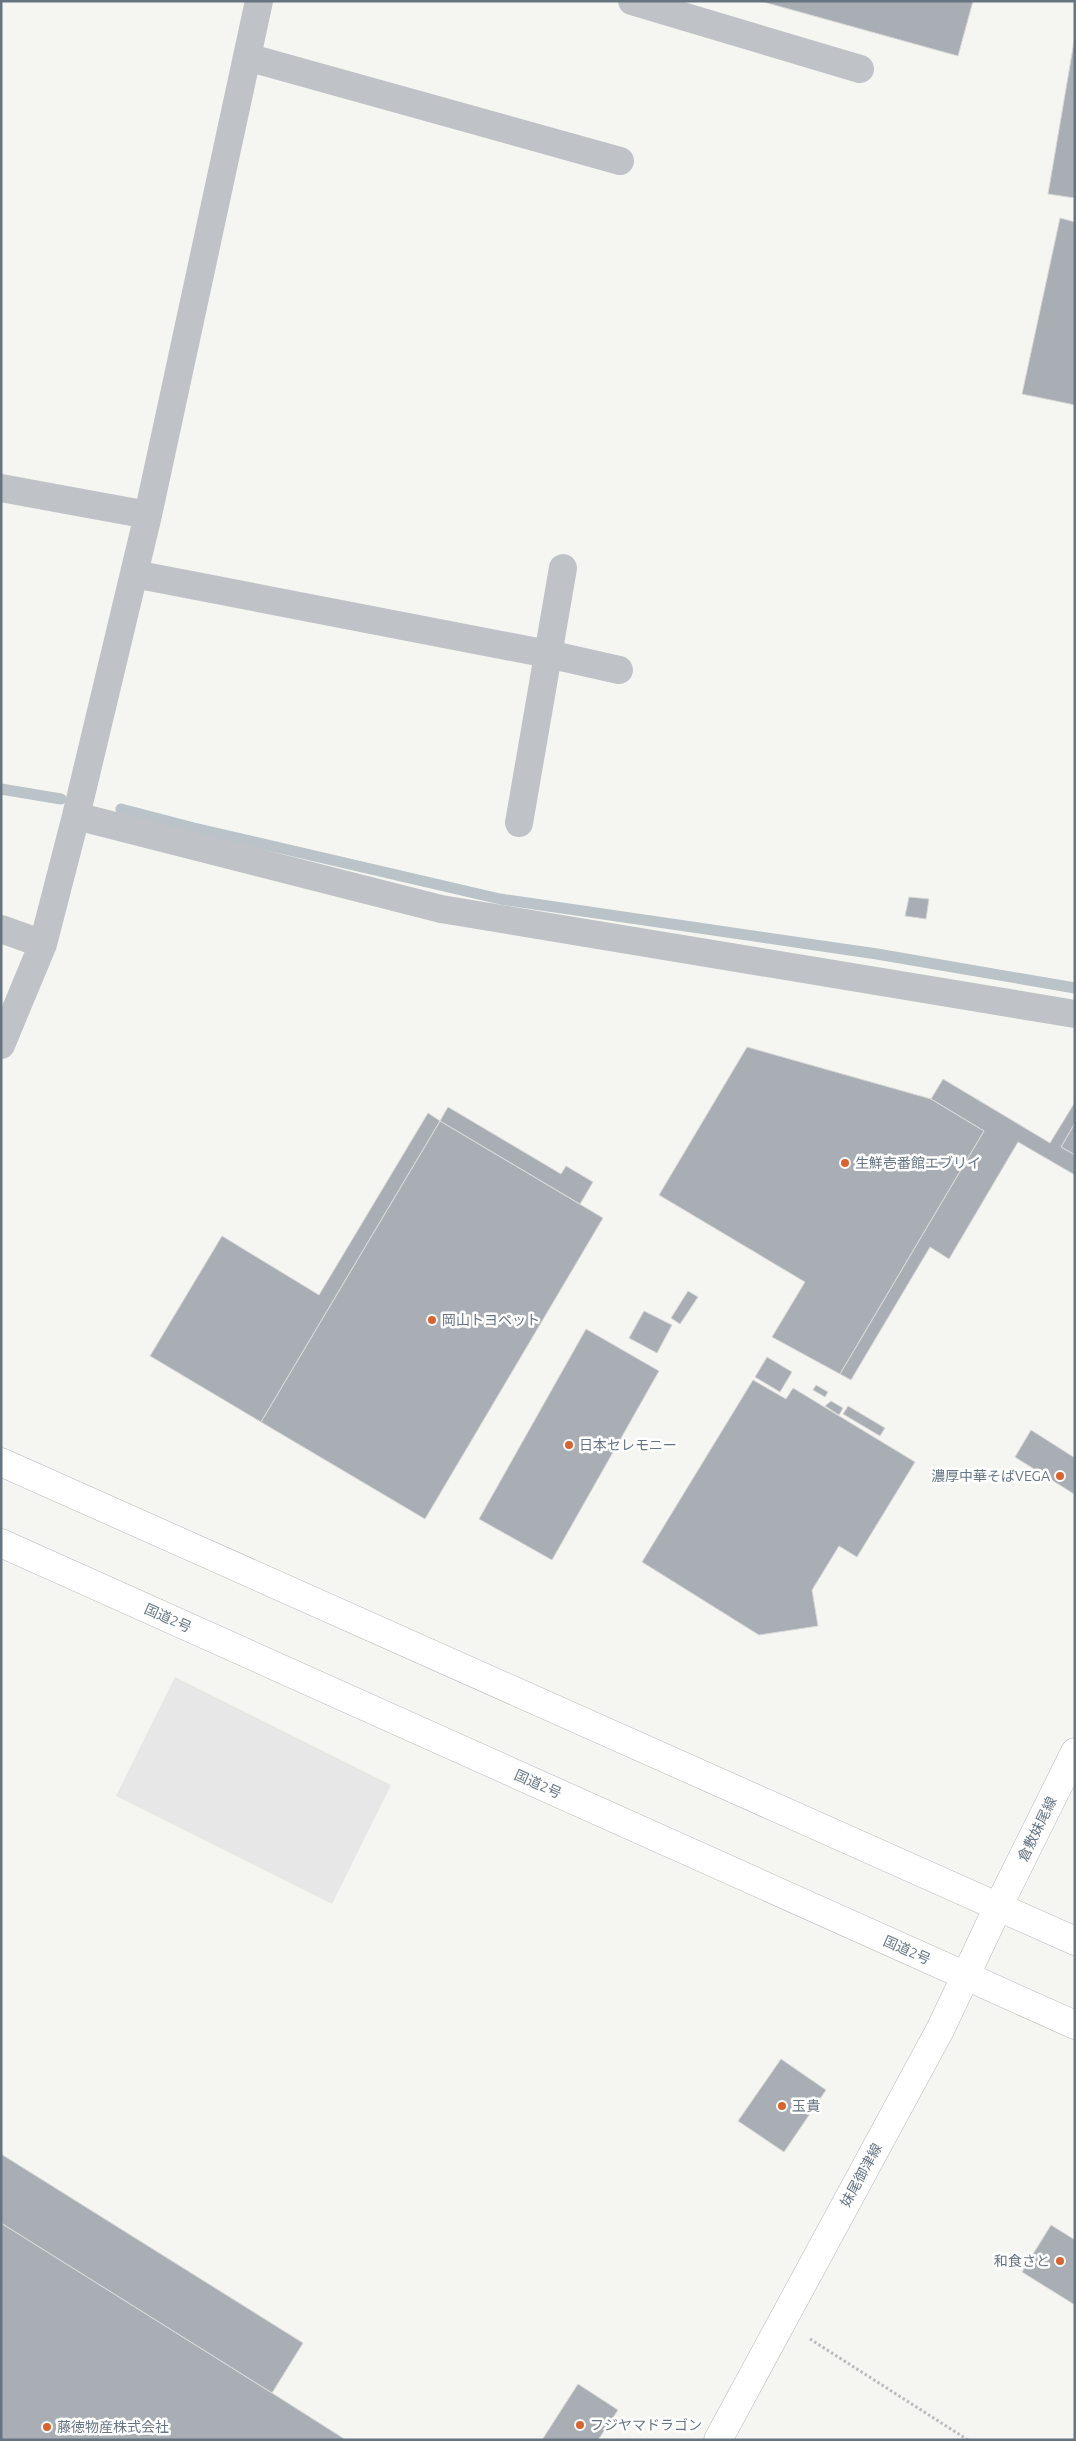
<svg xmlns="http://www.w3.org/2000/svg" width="1076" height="2441" font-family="Ubuntu,'Noto Sans JP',sans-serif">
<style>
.built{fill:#e6e7e6}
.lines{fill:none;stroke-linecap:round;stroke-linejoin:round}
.stream{stroke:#b9c3c8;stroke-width:11}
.building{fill:#a8aeb4;stroke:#d7d7d5}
.secondary-casing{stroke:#b4b8bc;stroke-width:29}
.primary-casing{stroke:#b4b8bc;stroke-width:29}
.trunk-casing{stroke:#b4b7ba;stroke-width:29}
.path{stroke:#b9bbbe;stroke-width:3;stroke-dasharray:2.5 2.5;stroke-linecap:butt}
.minor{stroke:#bfc2c6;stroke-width:28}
.secondary{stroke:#fff;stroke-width:28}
.primary{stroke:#fff;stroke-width:28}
.trunk{stroke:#fff;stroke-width:28}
.poi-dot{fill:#d9622f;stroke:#fff;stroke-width:2}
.labels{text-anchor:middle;stroke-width:5;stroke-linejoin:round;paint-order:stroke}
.poi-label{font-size:14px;fill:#667482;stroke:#fff;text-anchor:start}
.street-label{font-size:14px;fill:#667482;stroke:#fff}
</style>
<rect width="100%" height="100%" fill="#f5f6f2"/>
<!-- built -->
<path class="built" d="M175,1677L391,1785L332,1904L116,1796Z"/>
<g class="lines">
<!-- stream -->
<path class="stream" d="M1,789L61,799
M121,809L194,828L500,899L877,954L1075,988"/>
</g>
<!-- building -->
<path class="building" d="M760,1H973L958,56Z
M1075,36V198L1048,194Z
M1060,218L1075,222V405L1022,394Z
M909,897L929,899L926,919L905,916Z
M747,1047L931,1099L984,1131L840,1374L772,1337L805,1282L659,1195Z
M943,1079L1050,1143L1075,1102V1123L1061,1147L1075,1155V1175L1018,1142L949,1259L930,1247L851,1380L840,1374L984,1131L931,1099Z
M448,1107L561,1174L566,1166L593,1182L580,1204L440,1121Z
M428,1113L440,1121L261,1422L150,1356L222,1236L319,1295Z
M440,1121L603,1218L425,1519L261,1422Z
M1075,1123V1155L1061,1147Z
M688,1291L698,1297L680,1324L671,1318Z
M644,1311L672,1325L657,1353L629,1338Z
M586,1329L659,1371L552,1560L479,1519Z
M767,1357L792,1372L780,1392L755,1377Z
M753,1380L786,1399L793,1388L915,1462L857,1557L839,1546L812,1590L818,1626L759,1635L642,1562Z
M816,1385L828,1392L825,1397L813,1390Z
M831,1401L843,1408L839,1415L825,1406Z
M848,1406L885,1428L880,1436L843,1414Z
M1031,1430L1075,1458L1074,1494L1015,1457Z
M781,2059L826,2090L784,2152L738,2121Z
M1,2154L303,2343L272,2393L1,2223Z
M1,2223L272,2393L346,2440H1Z
M1051,2225L1075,2240V2305L1022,2272Z
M578,2384L618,2410L598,2440H542Z"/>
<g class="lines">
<!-- secondary casing -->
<g class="secondary-casing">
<path id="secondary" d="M998,1907L1075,1752"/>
</g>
<!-- primary casing -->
<g class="primary-casing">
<path id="primary" d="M718,2440L941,2028L998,1907"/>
</g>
<!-- trunk casing -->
<g class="trunk-casing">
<path id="trunk" d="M1,1462L1075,1941
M1,1543L1075,2025"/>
</g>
<!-- path -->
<path class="path" d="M810,2339L968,2440"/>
<!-- minor -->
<path class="minor" d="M632,1L860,69
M247,57L620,161
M1,488L148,515
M134,574L548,654L619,670
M76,816L441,909L1075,1014
M519,823L563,568
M1,929L43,944
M1,1045L43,944L76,816L148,515L259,1"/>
<!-- secondary -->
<use href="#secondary" class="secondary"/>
<!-- primary -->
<use href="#primary" class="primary"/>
<!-- trunk -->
<use href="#trunk" class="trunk"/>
</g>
<!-- markers -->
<g class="poi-dot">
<circle cx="845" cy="1163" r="5"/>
<circle cx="432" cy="1320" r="5"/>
<circle cx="569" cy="1445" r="5"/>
<circle cx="1060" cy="1476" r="5"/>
<circle cx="782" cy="2106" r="5"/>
<circle cx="1060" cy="2261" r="5"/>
<circle cx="580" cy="2425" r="5"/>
<circle cx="47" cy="2427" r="5"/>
</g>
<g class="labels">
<!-- poi labels -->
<g class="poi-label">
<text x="855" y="1168">生鮮壱番館エブリイ</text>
<text x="442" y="1325">岡山トヨペット</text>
<text x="579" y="1450">日本セレモニー</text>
<text x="1050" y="1481" text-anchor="end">濃厚中華そばVEGA</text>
<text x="792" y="2111">玉貴</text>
<text x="1050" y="2266" text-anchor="end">和食さと</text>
<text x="590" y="2430">フジヤマドラゴン</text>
<text x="57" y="2432">藤徳物産株式会社</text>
</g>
<!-- street labels -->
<g class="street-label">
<text transform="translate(168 1618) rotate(24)" y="5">国道2号</text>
<text transform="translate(538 1784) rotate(24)" y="5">国道2号</text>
<text transform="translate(1037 1829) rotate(-64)" y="5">倉敷妹尾線</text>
<text transform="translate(907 1950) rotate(24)" y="5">国道2号</text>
<text transform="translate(861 2175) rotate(-61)" y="5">妹尾御津線</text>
</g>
</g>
<!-- border -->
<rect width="1076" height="2441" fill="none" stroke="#667482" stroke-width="5"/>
</svg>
